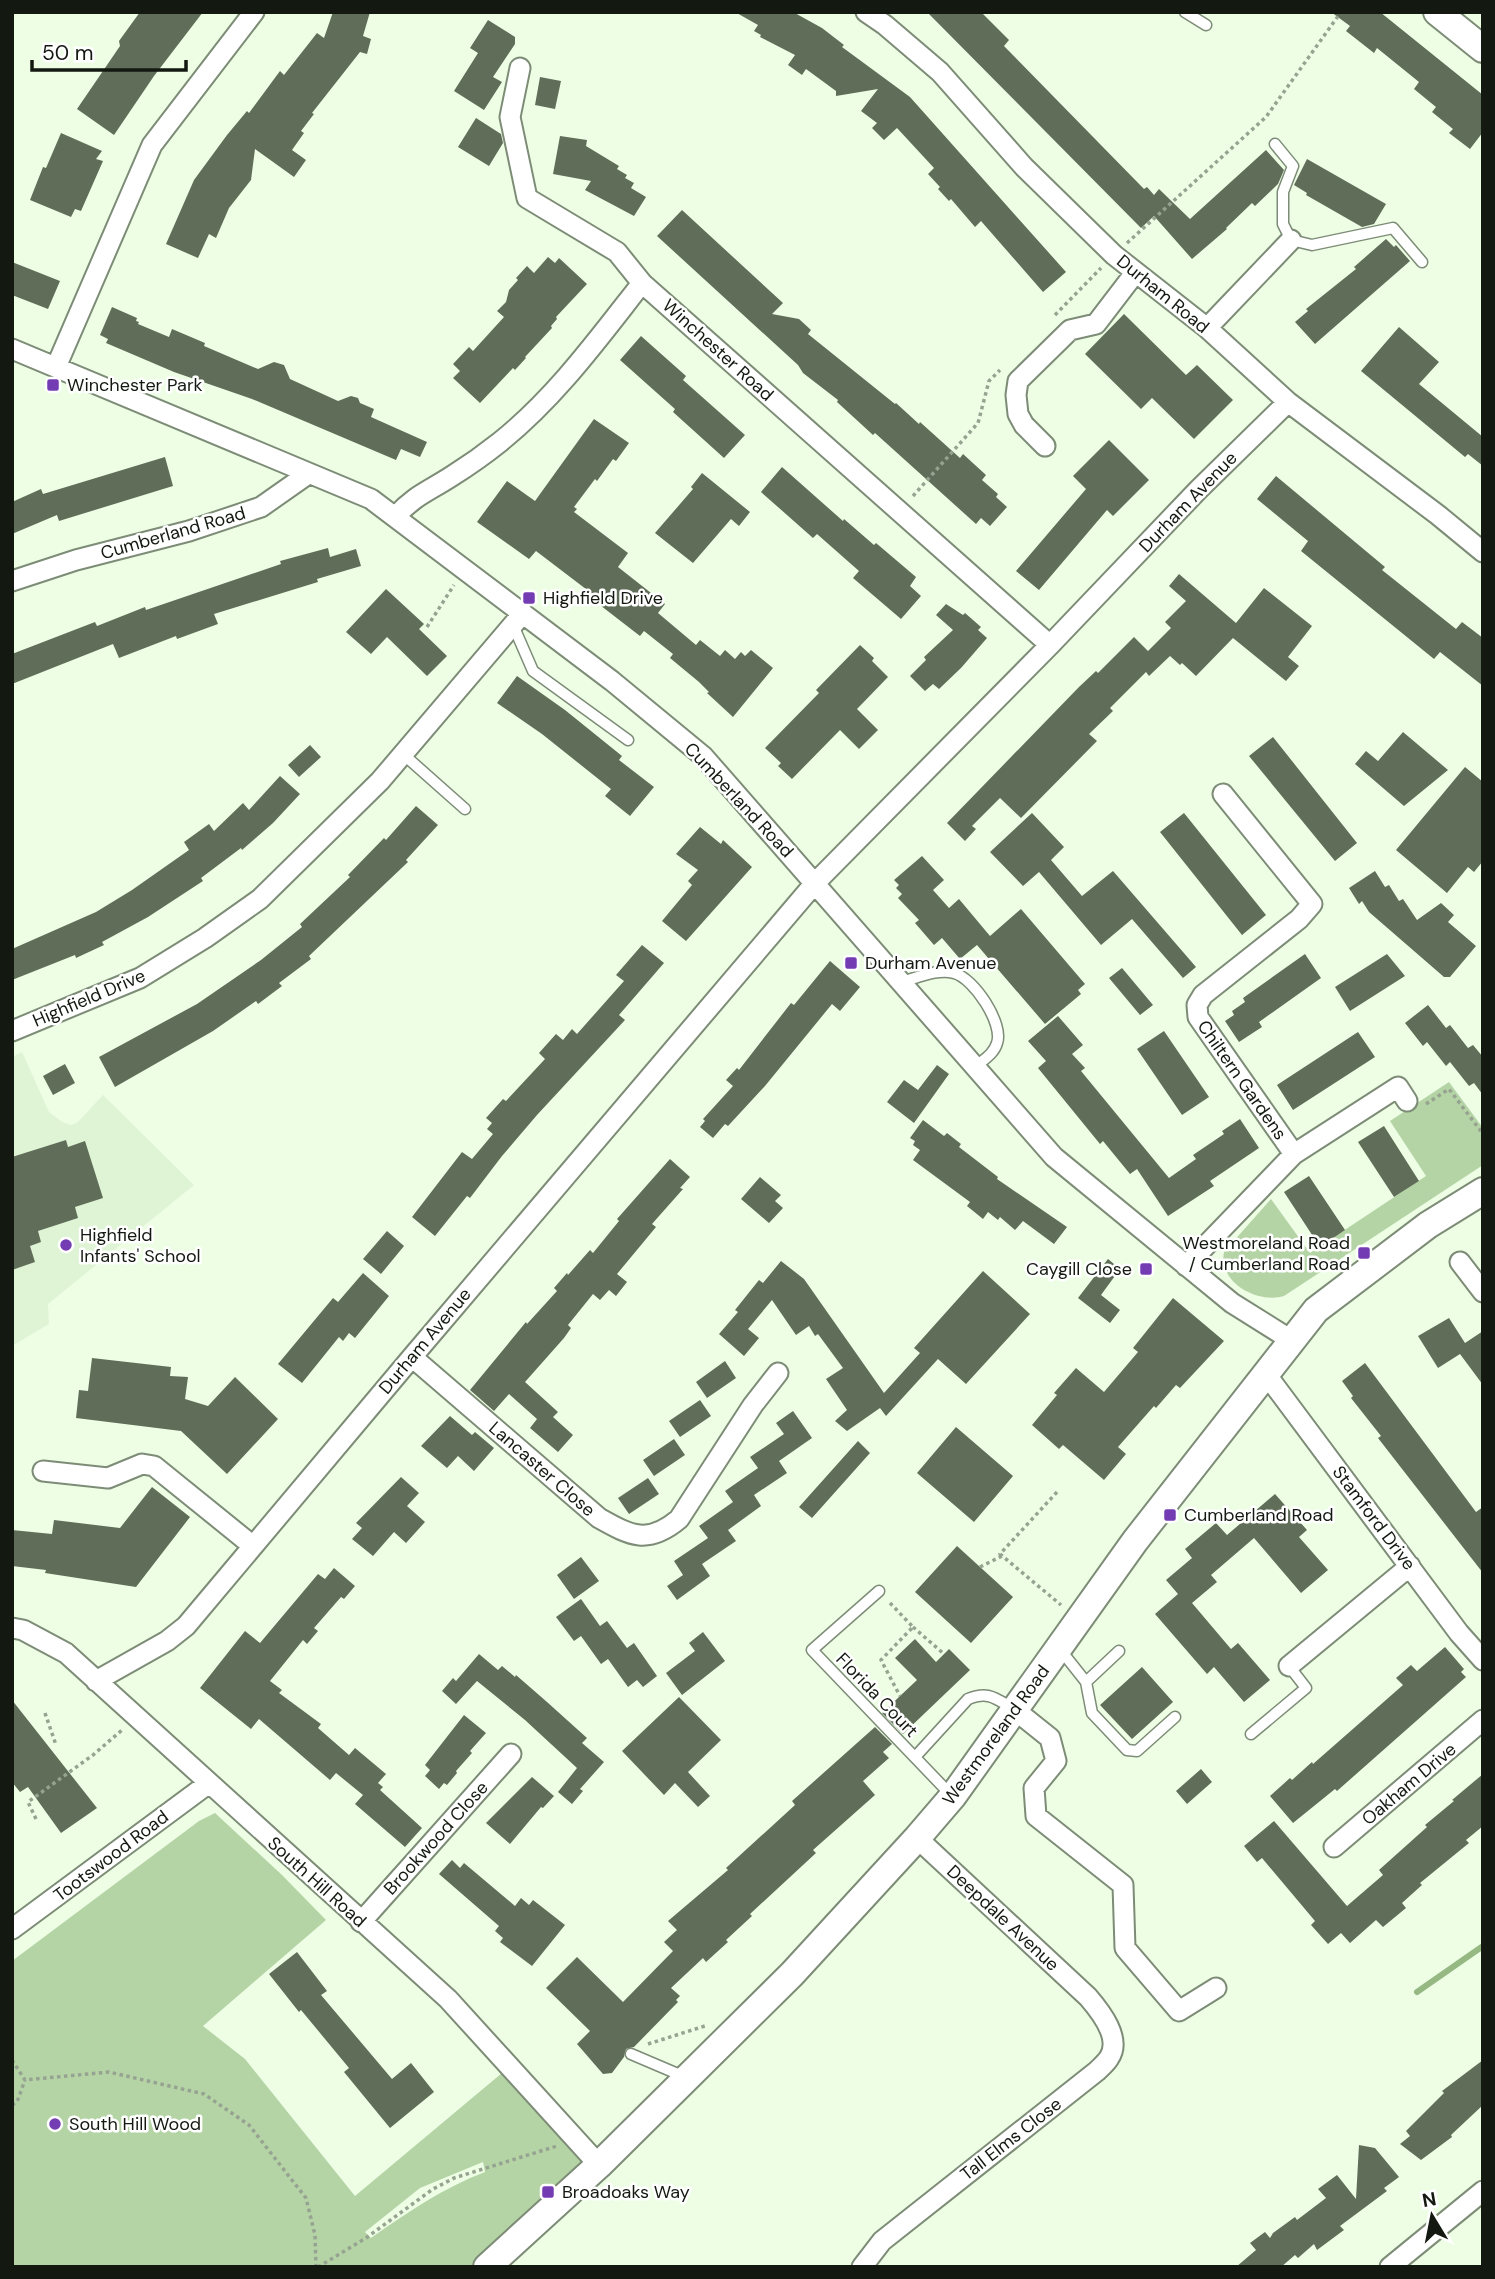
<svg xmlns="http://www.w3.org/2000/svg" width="1495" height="2279" font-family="'DM Sans',sans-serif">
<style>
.built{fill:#dff4d5}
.green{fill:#b5d4a6;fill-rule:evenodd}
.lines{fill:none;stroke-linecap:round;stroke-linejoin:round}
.stream{stroke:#96b984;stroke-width:6}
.building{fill:#606e59}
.lane-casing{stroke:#7d8c76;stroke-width:13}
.street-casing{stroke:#7d8c76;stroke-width:23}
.secondary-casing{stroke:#7d8c76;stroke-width:30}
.path{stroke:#96a390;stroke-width:3.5;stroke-dasharray:3.5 3.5;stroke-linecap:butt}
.lane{stroke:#fff;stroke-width:10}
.street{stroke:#fff;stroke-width:19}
.secondary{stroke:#fff;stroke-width:26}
.poi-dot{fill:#743cb2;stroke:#fff;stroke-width:2.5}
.labels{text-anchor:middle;stroke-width:5;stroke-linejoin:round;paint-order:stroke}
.street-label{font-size:18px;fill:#131910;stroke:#fff}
.poi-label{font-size:18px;fill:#131910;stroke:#fff;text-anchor:start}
</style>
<rect width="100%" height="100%" fill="#edfee5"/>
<!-- built -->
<path class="built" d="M22,1052L49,1112L62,1122L71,1125L78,1122L103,1095L194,1185L48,1304L49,1324L12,1346V1057Z"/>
<!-- green -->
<path class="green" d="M1449,1082L1483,1128V1165L1284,1296C1258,1304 1218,1283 1224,1252L1271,1199L1310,1253L1426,1176L1390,1121Z
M215,1813L282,1875L326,1920L203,2026L245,2059L355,2196L502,2073L587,2165L470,2267H12V1961L199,1821ZM483,2162L485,2172C443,2188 408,2212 371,2238L365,2232L420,2188Z"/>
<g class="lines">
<!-- stream -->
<path class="stream" d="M1417,1992L1483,1946"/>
</g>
<!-- building -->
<path class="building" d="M140,12H203L154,76L114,135L77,109L120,46L119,41Z
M333,12H370L363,36L371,39L367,54L360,52L312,113L314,114L301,131L304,133L292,150L306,160L294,177L255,149L251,180L229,208L216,238L209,234L198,258L166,244L194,180L227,135L247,111L249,113L280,71L284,75L317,33L324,38Z
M735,12H793L822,28L844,45L842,47L910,97L1066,272L1043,292L981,221L975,227L951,199L949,201L938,189L940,187L928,174L934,168L897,128L884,140L872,128L877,123L861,111L878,89L836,96V91L806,69L802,75L788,65L795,55L760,37L761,35L754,31L758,25Z
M927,12H981L1009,40L1004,46L1144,189L1147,187L1154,195L1159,189L1190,219L1266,150L1284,170L1278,184L1255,206L1252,203L1226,228L1227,229L1192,259L1154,216L1141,228Z
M1331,12H1380L1483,95V132L1470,149L1449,133L1453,129L1432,112L1436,107L1414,89L1419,82L1377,48L1374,53L1346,31L1350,26Z
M488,20L515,37V44L493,77L502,82L484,110L454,91L478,53L470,48Z
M540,77L561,81L555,109L535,105Z
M476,118L501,134L503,143L489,166L458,147Z
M61,133L102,151L96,159L103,161L81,211L75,209L71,217L30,200L43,167L46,168Z
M560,136L587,140L586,146L619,166L617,169L627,175L625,178L634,183L631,188L646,197L634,216L585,190L591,181L553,174Z
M1307,159L1386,204L1374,224L1362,227L1306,195L1307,193L1294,185Z
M682,210L783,303L772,314L799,319L811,330L808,334L895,404L896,403L919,424L920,422L960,458L963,454L986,475L982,480L998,494L996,497L1007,507L990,526L981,518L976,524L875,433L873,435L837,402L838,400L803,373L798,365L657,236Z
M1386,239L1394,247L1396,245L1410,261L1315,344L1295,322L1308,311L1306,309L1356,269L1354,267Z
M548,257L555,263L559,258L587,284L556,317L557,319L551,326L552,328L525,357L526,358L515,370L513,368L480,403L453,378L460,371L453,364L469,347L473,351L504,317L497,311L506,302L509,290L518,280L516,278L527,266L534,273Z
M12,262L60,281L48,309L12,295Z
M112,307L137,318L136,321L139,322L138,324L169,337L172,329L205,343L204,346L258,369L274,362L284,365L290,379L338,401L351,396L358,398L360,403L374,409L371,417L427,442L420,457L401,449L396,460L252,399L174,372L106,343L108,339L100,335Z
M1124,314L1186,375L1197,365L1233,400L1194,439L1152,398L1141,409L1085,354Z
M1399,327L1439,362L1419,384L1483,437V466L1468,454L1465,457L1361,371Z
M641,336L686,376L683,380L745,435L724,458L673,412L675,409L620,360Z
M594,419L629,443L616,461L613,459L597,481L595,479L574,507L577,509L574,512L628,553L618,567L665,604L658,613L696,645L700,640L720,656L725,650L735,659L741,652L745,656L751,650L773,668L733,717L707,693L709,692L699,682L670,658L673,654L644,631L640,636L596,602L599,599L536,551L529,559L477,522L507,481L535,501Z
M1109,440L1149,480L1113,516L1107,510L1039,590L1016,571L1086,489L1073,476Z
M165,457L173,486L59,521L57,515L12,534V502L41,489L43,494Z
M782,467L843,521L844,519L874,545L876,543L916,577L910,586L921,596L901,619L853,578L859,571L817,534L813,538L761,492Z
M702,473L750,512L739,526L731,519L693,563L655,533L693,489L691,487Z
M1276,476L1385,567L1382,570L1456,629L1462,622L1483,638V686L1440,652L1434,659L1301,551L1308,541L1257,499Z
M328,548L330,557L356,549L361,566L317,579L318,582L214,614L218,624L177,639L176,636L119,658L113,644L12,684V654L95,622L97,626L145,607L146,610L281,564L280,561Z
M1179,574L1236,623L1264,588L1312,626L1288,657L1299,666L1286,681L1233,638L1196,676L1182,663L1180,665L1170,656L1149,676L1146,672L1110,708L1113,711L1089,734L1097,741L1021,818L1000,798L972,826L976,829L965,841L947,823L1079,687L1096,671L1098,673L1134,637L1148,651L1171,628L1165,622L1186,601L1169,586Z
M386,589L424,624L419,629L447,656L427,676L387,637L371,654L346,632Z
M946,604L963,615L965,613L981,627L978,630L987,638L961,668L939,689L933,684L925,691L910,676L926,660L924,657L953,630L936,615Z
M860,645L874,658L872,661L888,677L857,709L878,730L859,749L840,730L792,779L778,766L781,763L765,748L819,693L816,690Z
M517,676L565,710L622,756L619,760L654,787L630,816L605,796L611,789L542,734L497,703Z
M1403,732L1448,770L1404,806L1355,764L1366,751L1378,761Z
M1273,737L1357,843L1335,861L1249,756Z
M310,745L321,757L299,777L288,765Z
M1465,767L1483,782V861L1474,872L1468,867L1447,893L1396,850Z
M280,776L300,794L273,823L242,850L241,848L201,878L203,881L148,917L102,942L104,945L76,958L75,955L12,980V949L96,912L132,890L189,850L184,842L209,824L214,831L243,803L249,810Z
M416,806L438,825L406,860L408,862L309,956L311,959L279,983L282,986L258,1004L256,1001L213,1031L115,1087L99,1057L197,1004L261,960L302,927L300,924L350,877L348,875L384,838L386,840Z
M1032,813L1064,847L1051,860L1082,896L1113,871L1196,967L1183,978L1132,919L1101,945L1039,872L1023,886L990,852Z
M1184,813L1266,915L1242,935L1160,832Z
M700,827L721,844L723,840L752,867L686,941L662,921L692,885L688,881L698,870L676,854Z
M922,856L944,880L933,890L949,908L959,899L990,936L1021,909L1085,984L1078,990L1081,994L1045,1024L977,945L960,959L942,938L934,945L915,923L919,920L898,898L902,894L896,888L899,885L894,880Z
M1375,871L1385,887L1389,885L1399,901L1403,899L1417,920L1441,903L1454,915L1448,922L1476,946L1450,977H1444L1369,912L1362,901L1359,904L1349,888Z
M642,945L664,963L619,1015L625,1020L537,1115L502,1156L470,1198L467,1196L435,1236L412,1217L462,1152L472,1159L493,1134L487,1129L492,1123L486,1118L503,1099L506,1101L545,1059L539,1053L556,1034L563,1040L572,1029L577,1034L624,981L616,975Z
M1305,954L1321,978L1259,1022L1262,1027L1239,1042L1225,1021L1234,1015L1232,1011L1245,1002L1243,998Z
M1387,954L1405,976L1350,1011L1335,987Z
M830,961L860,987L840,1011L832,1004L765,1086L728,1126L725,1124L713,1138L700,1127L705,1121L703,1119L733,1086L726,1080L737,1068L739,1070L791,1003L794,1005Z
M1122,968L1153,1005L1140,1015L1109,978Z
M1428,1005L1446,1028L1450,1025L1468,1048L1473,1045L1483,1057V1095L1474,1083L1469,1086L1450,1062L1446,1066L1427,1042L1423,1046L1405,1023Z
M1058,1016L1083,1045L1072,1054L1085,1068L1081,1071L1169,1178L1196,1159L1193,1155L1224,1134L1222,1131L1240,1119L1259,1148L1210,1181L1214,1186L1168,1216L1137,1169L1130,1174L1103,1141L1100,1144L1038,1068L1046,1061L1028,1041Z
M1164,1031L1209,1097L1182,1115L1137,1049Z
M1358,1032L1375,1057L1293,1110L1277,1085Z
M65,1064L75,1083L53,1095L43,1076Z
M937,1065L949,1074L914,1123L887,1102L904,1080L918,1090Z
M923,1120L944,1136L947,1133L961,1144L959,1147L998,1177L997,1179L1067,1227L1054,1244L1023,1221L1015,1230L1000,1217L998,1220L988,1212L983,1219L967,1206L970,1202L913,1160L920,1150L913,1145L915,1141L910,1138Z
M1384,1126L1419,1181L1394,1197L1358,1142Z
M66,1140L68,1147L85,1141L103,1198L75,1207L78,1218L38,1231L41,1242L30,1246L35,1262L12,1270V1157Z
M670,1159L690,1177L680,1188L683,1189L652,1224L656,1227L617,1274L627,1282L616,1296L609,1290L600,1300L593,1294L568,1325L571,1328L564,1338L525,1382L558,1412L553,1417L573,1435L558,1452L530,1428L537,1419L509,1394L494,1411L470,1390L526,1322L527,1324L557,1291L554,1288L567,1273L568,1275L590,1250L593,1253L619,1221L617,1219Z
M1309,1176L1345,1230L1320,1247L1284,1192Z
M760,1177L781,1195L775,1201L783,1208L769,1223L741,1199Z
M387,1231L404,1246L381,1274L363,1259Z
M1108,1259L1120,1269L1101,1295L1120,1310L1110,1323L1078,1298Z
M781,1261L804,1279L884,1393L920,1353L914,1348L983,1271L1030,1314L966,1384L938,1359L886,1416L880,1408L847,1431L835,1421L847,1410L826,1379L843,1368L818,1334L815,1336L809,1326L796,1335L772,1300L748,1329L759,1338L744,1356L719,1334L738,1312L735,1310L759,1280L763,1283Z
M363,1273L389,1296L355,1338L349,1333L343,1341L339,1337L302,1383L278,1364L333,1298L338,1302Z
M1173,1298L1224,1341L1180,1388L1176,1385L1156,1408L1154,1406L1118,1447L1126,1454L1104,1480L1063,1445L1059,1449L1032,1425L1057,1395L1054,1393L1076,1368L1104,1392L1138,1352L1133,1348Z
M1449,1318L1465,1343L1483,1331V1385L1460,1354L1438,1368L1418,1336Z
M92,1358L171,1367L170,1376L188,1377L185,1399L208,1406L235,1377L278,1419L227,1474L181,1431L76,1418L79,1390L88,1391Z
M725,1361L736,1378L707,1398L696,1382Z
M1365,1363L1476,1512L1483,1507V1573L1378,1438L1381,1436L1351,1398L1353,1396L1342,1381Z
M700,1400L711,1416L680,1437L669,1421Z
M793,1411L812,1438L779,1461L787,1473L754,1495L761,1506L728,1530L736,1541L702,1564L710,1576L677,1600L667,1586L683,1575L674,1561L708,1538L699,1526L733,1502L725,1491L758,1468L750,1457L784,1434L776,1423Z
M450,1416L472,1435L475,1432L494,1448L474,1471L458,1456L447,1468L421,1446Z
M956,1427L1013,1476L974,1522L917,1473Z
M674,1439L685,1455L654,1476L643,1460Z
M858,1441L870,1453L812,1518L799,1507Z
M401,1477L419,1493L407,1506L425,1522L406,1543L394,1532L373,1556L352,1539L362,1528L356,1523Z
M648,1478L659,1494L629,1514L618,1498Z
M152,1487L190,1517L136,1587L45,1573L46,1570L12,1566V1530L52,1534L54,1520L120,1528Z
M1275,1494L1307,1530L1299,1537L1328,1570L1301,1593L1254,1538L1211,1575L1217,1582L1192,1603L1231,1649L1238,1643L1270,1680L1244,1702L1214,1667L1207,1674L1155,1614L1178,1594L1166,1580L1192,1558L1185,1549L1216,1523L1227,1535Z
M957,1546L1013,1597L971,1643L915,1592Z
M581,1557L599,1581L574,1599L557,1575Z
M334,1568L355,1586L344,1599L341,1597L314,1628L318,1631L307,1644L303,1640L270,1681L282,1690L279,1693L321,1724L318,1728L349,1755L355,1748L386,1774L378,1783L383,1787L380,1790L422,1828L405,1847L355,1804L363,1795L336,1773L330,1780L259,1719L251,1729L200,1688L245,1631L260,1643L318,1574L325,1579Z
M581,1599L600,1626L607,1621L627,1648L634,1643L657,1676L643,1687L637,1680L628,1687L608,1659L601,1664L581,1636L574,1641L556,1617Z
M703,1632L725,1661L682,1695L666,1673L695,1651L689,1643Z
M915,1639L936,1662L949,1649L970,1670L903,1734L882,1713L917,1680L895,1658Z
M1445,1647L1464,1669L1461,1672L1466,1677L1337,1791L1335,1789L1293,1823L1270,1796L1290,1778L1292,1780L1312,1762L1313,1764L1403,1685L1396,1678L1411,1665L1417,1671Z
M479,1654L498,1670L502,1666L515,1677L516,1675L547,1702L587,1738L582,1743L604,1762L580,1789L583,1791L572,1804L558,1792L577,1768L525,1720L477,1681L456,1704L442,1691L453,1678L456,1681Z
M1142,1667L1173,1702L1132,1739L1100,1705Z
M679,1697L721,1740L688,1772L710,1796L698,1807L675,1783L664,1795L622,1751Z
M12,1700L97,1808L61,1833L28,1787L20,1792L12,1782Z
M464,1715L486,1733L470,1751L472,1753L456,1771L457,1773L447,1785L444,1783L439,1789L425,1776L430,1770L425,1765Z
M875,1727L892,1744L883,1752L889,1758L863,1781L875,1795L813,1850L816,1853L750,1914L752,1916L726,1940L728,1942L706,1962L703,1958L671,1988L680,1996L676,2000L678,2002L634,2047L626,2049L624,2057L612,2073L603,2074L577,2044L590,2031L546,1988L577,1957L623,2002L673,1951L664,1942L677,1930L668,1921L728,1870L726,1868L795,1805L792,1801Z
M1201,1769L1212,1782L1187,1804L1176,1791Z
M1483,1774V1826L1466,1840L1469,1843L1420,1883L1422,1885L1402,1903L1406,1908L1383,1927L1376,1920L1350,1943L1341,1933L1328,1944L1311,1925L1315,1921L1262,1858L1257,1862L1244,1846L1274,1821L1347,1906L1383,1875L1379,1870L1427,1827L1425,1825L1454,1801L1452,1800Z
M532,1777L554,1796L543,1808L541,1807L510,1844L486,1823Z
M452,1860L460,1868L464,1863L515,1906L521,1898L529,1905L533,1900L565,1925L532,1966L500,1942L503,1938L495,1931L499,1926L439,1874Z
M297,1952L327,1991L321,1995L392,2079L411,2063L434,2092L390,2128L344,2072L349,2068L301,2010L299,2012L269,1974Z
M1483,2060V2105L1451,2135L1452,2137L1421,2160L1400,2144L1410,2136L1406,2131L1444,2093L1442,2091Z
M1359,2145L1375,2148L1399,2177L1384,2188L1387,2191L1340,2226L1344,2230L1317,2250L1314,2244L1298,2258L1295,2255L1281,2267H1236L1256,2250L1250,2243L1265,2232L1270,2238L1273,2233L1295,2217L1297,2220L1326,2198L1318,2189L1337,2175L1356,2199Z"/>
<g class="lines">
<!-- lane casing -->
<g class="lane-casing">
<path id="lane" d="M1185,12L1206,25
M1275,144L1293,166L1283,192V224L1291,240L1312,245L1393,228L1422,262
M513,625L533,671L628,740
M403,754L465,809
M901,982C917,978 938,968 954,973C974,978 1004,1024 997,1043C994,1054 983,1060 975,1067
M879,1591L812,1650L951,1795
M1059,1648L1086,1682L1092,1713L1127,1750L1137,1751L1175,1717
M1086,1682L1119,1651
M1251,1734L1306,1688L1289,1666
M915,1757L968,1699C988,1691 995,1698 1012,1708
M631,2054L685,2077"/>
</g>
<!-- street casing -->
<g class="street-casing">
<path id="street" d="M866,12L885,25L940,72L1024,167L1114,255L1207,328L1288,402L1438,515L1483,552
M520,68L510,117L527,198L617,252L642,283
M1207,328L1291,240
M12,349L371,499L612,681L703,756L1054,1157L1232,1303L1291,1340
M56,367L152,145L254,12
M1045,446L1024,425L1018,414L1016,395L1018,381L1070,330L1096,324L1135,273
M396,516C415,495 429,491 452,476C468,466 485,454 500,442C556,397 598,339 642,283L1050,645
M12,581L76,560L189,531L261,507L308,474
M1223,794L1312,904L1299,919L1203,995L1197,1005L1198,1017L1294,1154
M12,1031L140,978L205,938L260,899L380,781L523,613
M1460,1262L1483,1292
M1186,1266L1294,1154L1398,1087L1407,1101
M412,1357L599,1518C631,1536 648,1545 679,1519L753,1405L778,1373
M1266,1374L1459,1633L1483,1660
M43,1471L108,1478L142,1464L154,1466L253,1546
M12,1628L23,1630L66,1653L448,1999L599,2165
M1289,1666L1410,1566
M96,1681L167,1641L186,1626L412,1357L815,883L1050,645L1198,490L1288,402
M1015,1710L1050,1738L1056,1761L1034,1788L1036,1816L1123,1885L1125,1948L1179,2011L1216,1988
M1334,1847L1483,1720
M361,1922L511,1754
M12,1929L209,1783
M862,2267L882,2241L1097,2071C1101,2067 1106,2063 1109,2058C1122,2039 1101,2012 1088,1997L917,1838
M1390,2267L1483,2191"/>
</g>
<!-- secondary casing -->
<g class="secondary-casing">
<path id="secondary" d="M1437,12L1483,49
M487,2267L599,2165L792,1974L917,1838L953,1796L1135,1541L1316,1310L1428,1225L1483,1191"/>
</g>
<!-- path -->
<path class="path" d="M1127,243L1266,117L1341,12
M1055,315L1101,268
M913,496L978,423L989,381L1000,370
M427,627L454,585
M1426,1104L1449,1089L1483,1134
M1057,1492L1000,1554L1061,1605
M980,1567L1002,1556
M890,1603L913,1627L881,1660L900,1696
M913,1627L944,1654
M45,1713L56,1745
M36,1819L28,1802L93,1755L122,1730
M648,2044L708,2025
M12,2060L25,2080L109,2072L204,2094L249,2125L306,2198L315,2235L316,2267
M12,2105L17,2102L25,2080
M318,2267L366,2238L433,2189L454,2178L557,2146"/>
<!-- lane -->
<use href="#lane" class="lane"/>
<!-- street -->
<use href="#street" class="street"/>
<!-- secondary -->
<use href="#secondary" class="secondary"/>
</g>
<!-- markers -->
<g class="poi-dot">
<rect x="46" y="378" width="14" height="14" rx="3.5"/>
<rect x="522" y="591" width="14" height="14" rx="3.5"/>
<rect x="844" y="956" width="14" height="14" rx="3.5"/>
<circle cx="66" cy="1245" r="7"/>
<rect x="1357" y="1246" width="14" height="14" rx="3.5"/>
<rect x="1139" y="1262" width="14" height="14" rx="3.5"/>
<rect x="1163" y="1508" width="14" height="14" rx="3.5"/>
<circle cx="55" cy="2124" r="7"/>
<rect x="541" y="2185" width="14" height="14" rx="3.5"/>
</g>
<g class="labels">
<!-- street labels -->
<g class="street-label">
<text transform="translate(1163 294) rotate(39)" y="6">Durham Road</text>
<text transform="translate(718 350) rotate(42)" y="6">Winchester Road</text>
<text transform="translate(1188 502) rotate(-46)" y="6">Durham Avenue</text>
<text transform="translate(173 533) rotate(-16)" y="6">Cumberland Road</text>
<text transform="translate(739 800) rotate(47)" y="6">Cumberland Road</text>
<text transform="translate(89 998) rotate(-23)" y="6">Highfield Drive</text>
<text transform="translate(1242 1080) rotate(55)" y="6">Chiltern Gardens</text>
<text transform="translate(425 1341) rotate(-50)" y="6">Durham Avenue</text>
<text transform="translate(542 1469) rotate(41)" y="6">Lancaster Close</text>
<text transform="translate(1374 1518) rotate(53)" y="6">Stamford Drive</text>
<text transform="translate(877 1695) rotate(46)" y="6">Florida Court</text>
<text transform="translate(996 1735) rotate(-54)" y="6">Westmoreland Road</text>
<text transform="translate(1409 1784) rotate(-40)" y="6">Oakham Drive</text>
<text transform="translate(436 1838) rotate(-48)" y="6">Brookwood Close</text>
<text transform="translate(111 1856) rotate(-37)" y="6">Tootswood Road</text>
<text transform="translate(317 1882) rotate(42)" y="6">South Hill Road</text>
<text transform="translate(1003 1918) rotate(43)" y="6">Deepdale Avenue</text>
<text transform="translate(1011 2139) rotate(-38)" y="6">Tall Elms Close</text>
</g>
<!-- poi labels -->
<g class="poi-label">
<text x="67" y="391">Winchester Park</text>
<text x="543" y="604">Highfield Drive</text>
<text x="865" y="969">Durham Avenue</text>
<text x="80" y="1241">Highfield<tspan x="80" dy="21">Infants' School</tspan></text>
<text x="1350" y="1249" text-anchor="end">Westmoreland Road<tspan x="1350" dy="21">/ Cumberland Road</tspan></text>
<text x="1132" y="1275" text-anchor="end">Caygill Close</text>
<text x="1184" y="1521">Cumberland Road</text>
<text x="69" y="2130">South Hill Wood</text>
<text x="562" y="2198">Broadoaks Way</text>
</g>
</g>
<!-- border -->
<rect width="1495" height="2279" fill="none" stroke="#131910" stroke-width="28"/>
<!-- north arrow -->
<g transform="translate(1432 2216) rotate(350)" stroke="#ffffff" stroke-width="5" paint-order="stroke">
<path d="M0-5L12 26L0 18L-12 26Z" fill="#131910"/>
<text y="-10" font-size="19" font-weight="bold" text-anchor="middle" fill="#131910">N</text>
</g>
<!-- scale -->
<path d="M32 60v10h154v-10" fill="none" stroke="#131910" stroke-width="3.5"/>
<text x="42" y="60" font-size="21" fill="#131910" stroke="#ffffff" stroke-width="5" paint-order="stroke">50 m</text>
</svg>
